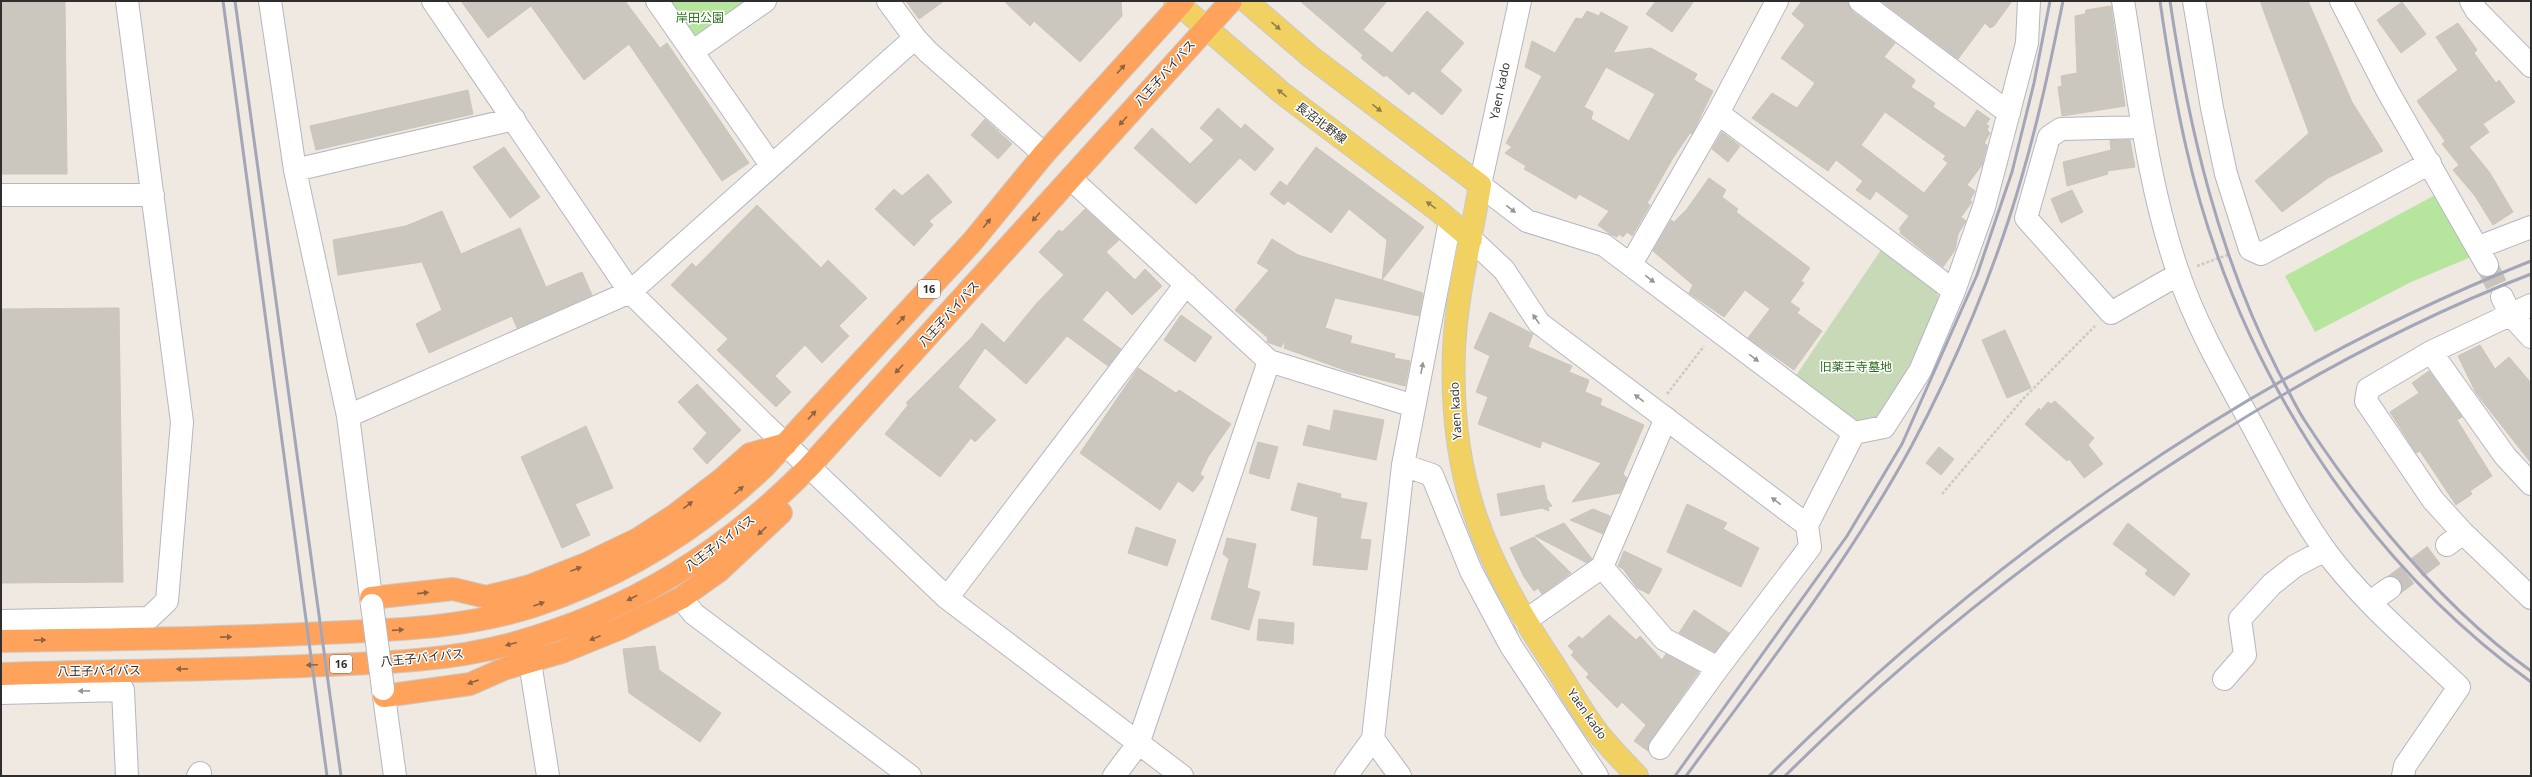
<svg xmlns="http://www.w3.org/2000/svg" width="2532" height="777" font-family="'Open Sans','Noto Sans JP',sans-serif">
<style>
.green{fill:#b6e59e}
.cemetery{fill:#c8d9b8}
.building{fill:#cbc7bf;stroke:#cbc5ba;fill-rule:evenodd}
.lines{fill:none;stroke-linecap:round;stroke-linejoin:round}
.minor-tunnel{stroke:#c8c4bd;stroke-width:22;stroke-dasharray:22 11;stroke-linecap:butt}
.minor-casing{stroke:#b4b7c1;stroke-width:24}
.major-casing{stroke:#c9c9c9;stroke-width:24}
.highway-casing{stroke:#c9c9c9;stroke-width:24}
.path{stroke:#c9c9c9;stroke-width:2.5;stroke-dasharray:3 2;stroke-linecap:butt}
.minor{stroke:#fff;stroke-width:22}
.major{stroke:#f2d163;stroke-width:22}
.highway{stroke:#ffa35c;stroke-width:22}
.rail{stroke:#a3a6b8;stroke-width:3}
.minor-bridge-casing{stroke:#b4b7c1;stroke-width:24;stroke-linecap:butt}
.minor-bridge{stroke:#fff;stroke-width:22}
.oneway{fill:#908048}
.oneway2{fill:#8c6343}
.oneway3{fill:#969696}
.labels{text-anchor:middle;stroke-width:3;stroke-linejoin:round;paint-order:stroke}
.shield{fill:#fff;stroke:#6d6d6d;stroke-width:1}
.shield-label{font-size:11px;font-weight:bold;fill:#2e2e2e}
.park-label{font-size:12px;fill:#2c6e1b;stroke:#fff}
.street-label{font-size:12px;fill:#2e2e2e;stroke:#fff}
</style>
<rect width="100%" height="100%" fill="#efe9e1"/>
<!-- green -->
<path class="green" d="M667,1H756L704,37H693Z
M2437,194L2476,255L2411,282L2315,332L2285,276Z"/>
<!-- cemetery -->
<path class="cemetery" d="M1883,247L1935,285L1940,302L1907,370L1874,422L1858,424L1795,377Z"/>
<!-- building -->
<path class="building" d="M1,1H65L67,174H1Z
M461,1H625L660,48L667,43L749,163L722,181L629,44L584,80L531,6L488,38Z
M906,1H944L919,19Z
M1004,1H1121L1122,16L1080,62L1034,21L1030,26Z
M1300,1H1387L1363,30L1392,53L1427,11L1464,43L1440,71L1462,90L1442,115L1413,91L1409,95L1386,75L1384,77L1361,58L1363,55Z
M1656,1H1694L1672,32L1646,14Z
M1802,1H1848L1852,11L1895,43L1884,57L1914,79L1915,81L1911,87L1935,103L1933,107L1965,128L1977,110L1990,119L1986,124L1989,126L1987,130L1990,133L1984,143L1987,145L1982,165L1967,185L1975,191L1970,200L1972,202L1961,217L1966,221L1958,234L1955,250L1943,267L1900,233L1901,230L1899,229L1909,216L1876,191L1870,200L1856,190L1863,181L1836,160L1828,171L1752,118L1772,93L1797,108L1815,83L1781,58L1805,25L1792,14ZM1885,112L1946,156L1943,159L1948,163L1924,193L1861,145Z
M1881,1H2012L1994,26L1990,28L1985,23L1958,59Z
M2260,1H2308L2352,102L2383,151L2328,178L2282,212L2255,181L2309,133Z
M2402,2L2426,34L2401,53L2377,20Z
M2111,6L2125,106L2062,116L2058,87L2062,86L2061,76L2077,73L2075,16L2085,14L2086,10Z
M1587,11L1599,16L1601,12L1628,27L1613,53L1651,48L1697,74L1694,80L1713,91L1692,134L1690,133L1673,158L1649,200L1647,203L1650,205L1632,236L1627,232L1623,237L1619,234L1617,237L1610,234L1598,225L1609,211L1579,194L1576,199L1524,169L1526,166L1505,153L1512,147L1506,143L1542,76L1525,67L1532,41L1555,53L1576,18L1582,19ZM1606,67L1655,94L1629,141L1591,119L1593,112L1584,107Z
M2458,23L2477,50L2474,53L2496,83L2499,80L2515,102L2483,124L2489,132L2469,147L2490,173L2513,212L2493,225L2475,196L2453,170L2459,165L2442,144L2445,141L2417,101L2458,70L2436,37Z
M468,90L473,114L316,150L310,126Z
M1218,108L1241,129L1245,124L1274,149L1255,171L1240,158L1196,204L1134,148L1152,128L1190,164L1214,140L1200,128Z
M985,119L1012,144L998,159L971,135Z
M1722,132L1740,146L1728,162L1712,149Z
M2110,140H2130L2135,167L2107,171L2108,174L2067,186L2063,162L2111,150Z
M504,147L540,197L510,218L473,167Z
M1316,147L1424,227L1382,280L1423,293L1419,316L1335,298L1325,328L1352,336L1350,343L1395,354L1394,358L1410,361L1405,386L1347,371L1284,348L1286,340L1281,347L1267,342L1268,338L1235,310L1269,270L1257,263L1272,239L1298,255L1382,280L1387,240L1349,209L1331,233L1288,201L1284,205L1270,194L1280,181L1287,186Z
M928,174L952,202L929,221L933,225L914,246L875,209L894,189L902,196Z
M1709,178L1726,190L1722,197L1738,209L1736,212L1810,268L1801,281L1804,283L1790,302L1800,309L1797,313L1822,331L1794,370L1748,338L1770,309L1745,290L1724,317L1689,293L1693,285L1653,251L1671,220L1674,222L1687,209Z
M2072,190L2083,212L2061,223L2051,199Z
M757,205L821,268L828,260L867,298L839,326L849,336L822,363L805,345L775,376L791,392L776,407L717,350L728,339L671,285L692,263L696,267Z
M1085,209L1119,240L1106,252L1135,280L1145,269L1162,286L1132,315L1107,290L1082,320L1121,349L1108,366L1067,336L1026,384L985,348L958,387L996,420L975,442L971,438L940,477L885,434L908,405L906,403L972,337L982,323L1004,343L1036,304L1064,275L1039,252L1059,230L1062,232Z
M442,211L461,254L520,228L546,287L582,272L592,295L517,328L512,316L429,353L416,324L442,310L422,262L338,275L333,240L406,226Z
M119,308L123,582L1,583V309Z
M1490,312L1533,334L1528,347L1572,366L1569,372L1589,380L1585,392L1602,399L1600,405L1644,425L1623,474L1627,478L1620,493L1572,502L1601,463L1542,441L1540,448L1478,424L1488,397L1476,392L1490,356L1474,348Z
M1181,315L1212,337L1195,362L1164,340Z
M2005,330L2031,388L2007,398L1982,340Z
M2480,345L2495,369L2509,357L2531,383V463L2476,393L2458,356Z
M1138,368L1176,393L1179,390L1231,424L1208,457L1200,474L1204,477L1193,492L1178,481L1160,510L1080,453Z
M2429,371L2462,417L2457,420L2492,476L2470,491L2472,494L2456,505L2420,451L2416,453L2390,412L2419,393L2412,383Z
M697,384L741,430L707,464L693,449L707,433L678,402Z
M2055,401L2094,438L2088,445L2103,464L2084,478L2069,459L2067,461L2025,424L2039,408L2040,411L2048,402L2051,404Z
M1334,410L1384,420L1376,460L1303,445L1308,425L1330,431Z
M586,426L613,488L575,504L590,535L562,548L521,457Z
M1258,442L1278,447L1269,479L1249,473Z
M1939,447L1954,459L1941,475L1926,463Z
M1298,483L1341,494L1340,498L1367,503L1360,539L1371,540L1367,570L1313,565L1318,517L1291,510Z
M1544,485L1547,499L1552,506L1548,507L1549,511L1542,508L1501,516L1497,494Z
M1687,504L1727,523L1723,529L1759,548L1741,587L1667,552Z
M1593,509L1610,516L1603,534L1570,520Z
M1564,523L1592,559L1587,563L1535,536Z
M2128,523L2190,574L2174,596L2145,574L2148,570L2113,544Z
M1136,527L1176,540L1167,566L1128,553Z
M1534,537L1571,573L1542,594L1538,588L1534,591L1524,577L1510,548Z
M1227,538L1256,544L1247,588L1260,592L1249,630L1211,619L1229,559L1223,554Z
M1624,551L1662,569L1649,594L1637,588L1623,569L1618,566Z
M1694,610L1729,633L1715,652L1679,633Z
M1609,615L1636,640L1640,636L1662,660L1666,654L1699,672L1650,741L1648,751L1634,741L1646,725L1622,702L1617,708L1586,677L1589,674L1571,655L1574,652L1568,646L1579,636L1582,639Z
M1259,619L1294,623L1293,644L1257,640Z
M655,646L659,670L721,713L700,742L629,693L623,649Z"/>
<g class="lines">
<!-- minor-tunnel -->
<path class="minor-tunnel" d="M2487,265L2502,297
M2390,588L2447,545"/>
<!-- minor casing -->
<g class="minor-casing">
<path id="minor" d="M270,1L295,170L348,416L372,605
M433,1L630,292L763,423L947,598L1182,776
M657,1L771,165
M888,1L915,38L928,52L1044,154
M1520,1L1480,185L1527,221L1604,245L1854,433
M1860,1L2009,113
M2123,1C2138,92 2148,187 2179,275C2197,327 2225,375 2251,423C2274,466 2296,509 2324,549C2362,601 2413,643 2459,687L2405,766L2403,776
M2194,1L2212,108L2226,174L2250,249L2261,254L2430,163
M2341,1L2387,90L2487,265
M2471,1L2476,10L2531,66
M692,52L765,1
M1718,113L1954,291
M2143,127L2061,129L2049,137L2026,218L2111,313L2179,274
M295,170L514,119
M1071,179L1269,361L1414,406
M1,195H153
M1471,239L1504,270L1539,323L1807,525
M2479,247L2531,227
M1631,264L1718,113L1777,1
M2502,297L2510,314L2531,337
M2531,305L2431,352L2368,389L2366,401L2433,500L2463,533L2531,598
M2431,352L2505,456L2531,484
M348,416L630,292L915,38
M1403,465L1432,475L1471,571L1511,646L1597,776
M2447,545L2463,533
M1602,567L1664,639L1718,668L1810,547L1807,525L1854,433L1884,427L1920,371L1954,291L1984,207L2027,43L2029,1
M681,598L694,614L910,776
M947,598L1186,284
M2370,602L2390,588
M1,621L149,618L167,601L182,422L127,1
M1525,621L1602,567L1666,418
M530,662L548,776
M2224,679L2245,655L2240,619L2272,584L2295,566L2325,550
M383,689L395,776
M1,693L123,690L127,776
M1373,739L1400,776
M1660,748L1718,668
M198,776L200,773
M1114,776L1138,744L1269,361
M1346,776L1373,739L1403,465L1450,221"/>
</g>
<!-- major casing -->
<g class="major-casing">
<path id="major" d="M1175,1L1282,93L1436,209L1471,239
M1246,1L1311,57L1480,185C1471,240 1456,296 1454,351C1449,480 1484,560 1554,665C1568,687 1582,712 1598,733C1610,748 1624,762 1637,776"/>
</g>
<!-- highway casing -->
<g class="highway-casing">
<path id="highway" d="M371,598L453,589L486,597L530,586L586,564L638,539L675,515L722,479L750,454L786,444
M1,641C109,639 217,639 325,633C396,630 469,628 537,605C622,576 699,529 764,467L972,242L1044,154L1183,1
M1,674C102,671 203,670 305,666C374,663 444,662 511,644C628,612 724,553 809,467L1231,1
M384,696L470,684L504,669L562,652L621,628L681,598L719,571L781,513"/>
</g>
<!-- path -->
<path class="path" d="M2197,266L2230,254
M1667,394L1704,346
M1942,494L2023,399L2095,326"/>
<!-- minor -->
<use href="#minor" class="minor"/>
<!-- major -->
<use href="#major" class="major"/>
<!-- highway -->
<use href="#highway" class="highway"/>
<!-- rail -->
<path class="rail" d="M223,1L327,776
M235,1L341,776
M2160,1C2167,50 2175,99 2186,147C2234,358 2355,554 2531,682
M2170,1C2189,130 2219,257 2279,373C2288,389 2295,406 2305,421C2331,461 2359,499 2389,535C2431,585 2478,633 2531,671
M1675,776L1847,536L1902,444L1977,275L2012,172L2034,83L2050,1
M1686,776C1765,669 1847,564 1911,447C1955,365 1997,265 2022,176C2039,118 2051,60 2063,1
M1769,776C1985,560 2245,374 2531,261
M1785,776C1914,648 2058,535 2212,438C2313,374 2419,317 2531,274"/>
<!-- minor-bridge casing -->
<g class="minor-bridge-casing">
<path id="minor-bridge" d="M372,605L383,689"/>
</g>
<!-- minor-bridge -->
<use href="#minor-bridge" class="minor-bridge"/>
</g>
<!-- one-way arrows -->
<defs><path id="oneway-solid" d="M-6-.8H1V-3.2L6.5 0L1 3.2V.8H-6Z"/></defs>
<g class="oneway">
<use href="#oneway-solid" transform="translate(1276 26) rotate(41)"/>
<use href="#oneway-solid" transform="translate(1282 93) rotate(-141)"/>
<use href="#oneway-solid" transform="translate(1377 108) rotate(38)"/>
<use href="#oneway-solid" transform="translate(1431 205) rotate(-144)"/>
</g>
<g class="oneway2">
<use href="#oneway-solid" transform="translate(1121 69) rotate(-48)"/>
<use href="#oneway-solid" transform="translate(1123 121) rotate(132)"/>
<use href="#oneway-solid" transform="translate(1036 217) rotate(132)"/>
<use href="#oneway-solid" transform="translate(987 223) rotate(-51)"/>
<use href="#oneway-solid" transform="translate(901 320) rotate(-47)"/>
<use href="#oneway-solid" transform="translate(899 369) rotate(133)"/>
<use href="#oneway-solid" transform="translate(812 415) rotate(-47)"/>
<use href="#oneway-solid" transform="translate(739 490) rotate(-41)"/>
<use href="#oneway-solid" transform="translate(688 505) rotate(-37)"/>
<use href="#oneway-solid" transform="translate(762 531) rotate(137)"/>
<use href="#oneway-solid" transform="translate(576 569) rotate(-21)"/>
<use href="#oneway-solid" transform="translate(423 593) rotate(-6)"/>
<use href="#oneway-solid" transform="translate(632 598) rotate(153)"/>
<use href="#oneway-solid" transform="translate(539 604) rotate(-20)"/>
<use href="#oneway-solid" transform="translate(398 630) rotate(-4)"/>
<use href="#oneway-solid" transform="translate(226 637) rotate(-1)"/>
<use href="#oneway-solid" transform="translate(595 638) rotate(158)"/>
<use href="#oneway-solid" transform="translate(40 640) rotate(-1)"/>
<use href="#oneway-solid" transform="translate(511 644) rotate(165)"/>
<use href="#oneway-solid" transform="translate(312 665) rotate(178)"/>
<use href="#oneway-solid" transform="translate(182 669) rotate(179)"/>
<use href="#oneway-solid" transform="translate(473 682) rotate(160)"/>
</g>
<g class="oneway3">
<use href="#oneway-solid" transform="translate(1511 209) rotate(38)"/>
<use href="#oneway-solid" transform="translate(1650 279) rotate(37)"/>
<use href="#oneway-solid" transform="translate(1536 319) rotate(-125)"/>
<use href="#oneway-solid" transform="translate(1754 358) rotate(37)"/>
<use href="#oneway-solid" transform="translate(1422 368) rotate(-79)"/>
<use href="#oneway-solid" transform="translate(1639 398) rotate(-143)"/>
<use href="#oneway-solid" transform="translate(1776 501) rotate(-143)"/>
<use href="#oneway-solid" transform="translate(84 691) rotate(179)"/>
</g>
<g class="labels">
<!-- shield labels -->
<g class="shield">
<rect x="918" y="280" width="22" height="18" rx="3"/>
<rect x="330" y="655" width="22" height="18" rx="3"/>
</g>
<g class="shield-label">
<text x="929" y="293">16</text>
<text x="341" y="668">16</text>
</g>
<!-- park labels -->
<g class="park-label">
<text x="700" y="22">岸田公園</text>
<text x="1856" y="371">旧薬王寺墓地</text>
</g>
<!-- street labels -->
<g class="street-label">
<text transform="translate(1165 73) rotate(-48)" y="4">八王子バイパス</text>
<text transform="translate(1500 91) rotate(-78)" y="4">Yaen kado</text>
<text transform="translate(1321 123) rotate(37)" y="4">長沼北野線</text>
<text transform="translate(949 314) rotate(-48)" y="4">八王子バイパス</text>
<text transform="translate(1456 411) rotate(-93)" y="4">Yaen kado</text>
<text transform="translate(720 543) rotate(-37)" y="4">八王子バイパス</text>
<text transform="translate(422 658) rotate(-6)" y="4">八王子バイパス</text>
<text transform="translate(99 671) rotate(-1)" y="4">八王子バイパス</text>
<text transform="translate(1587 714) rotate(55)" y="4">Yaen kado</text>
</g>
</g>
<!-- border -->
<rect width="2532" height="777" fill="none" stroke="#2e2e2e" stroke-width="4"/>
</svg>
